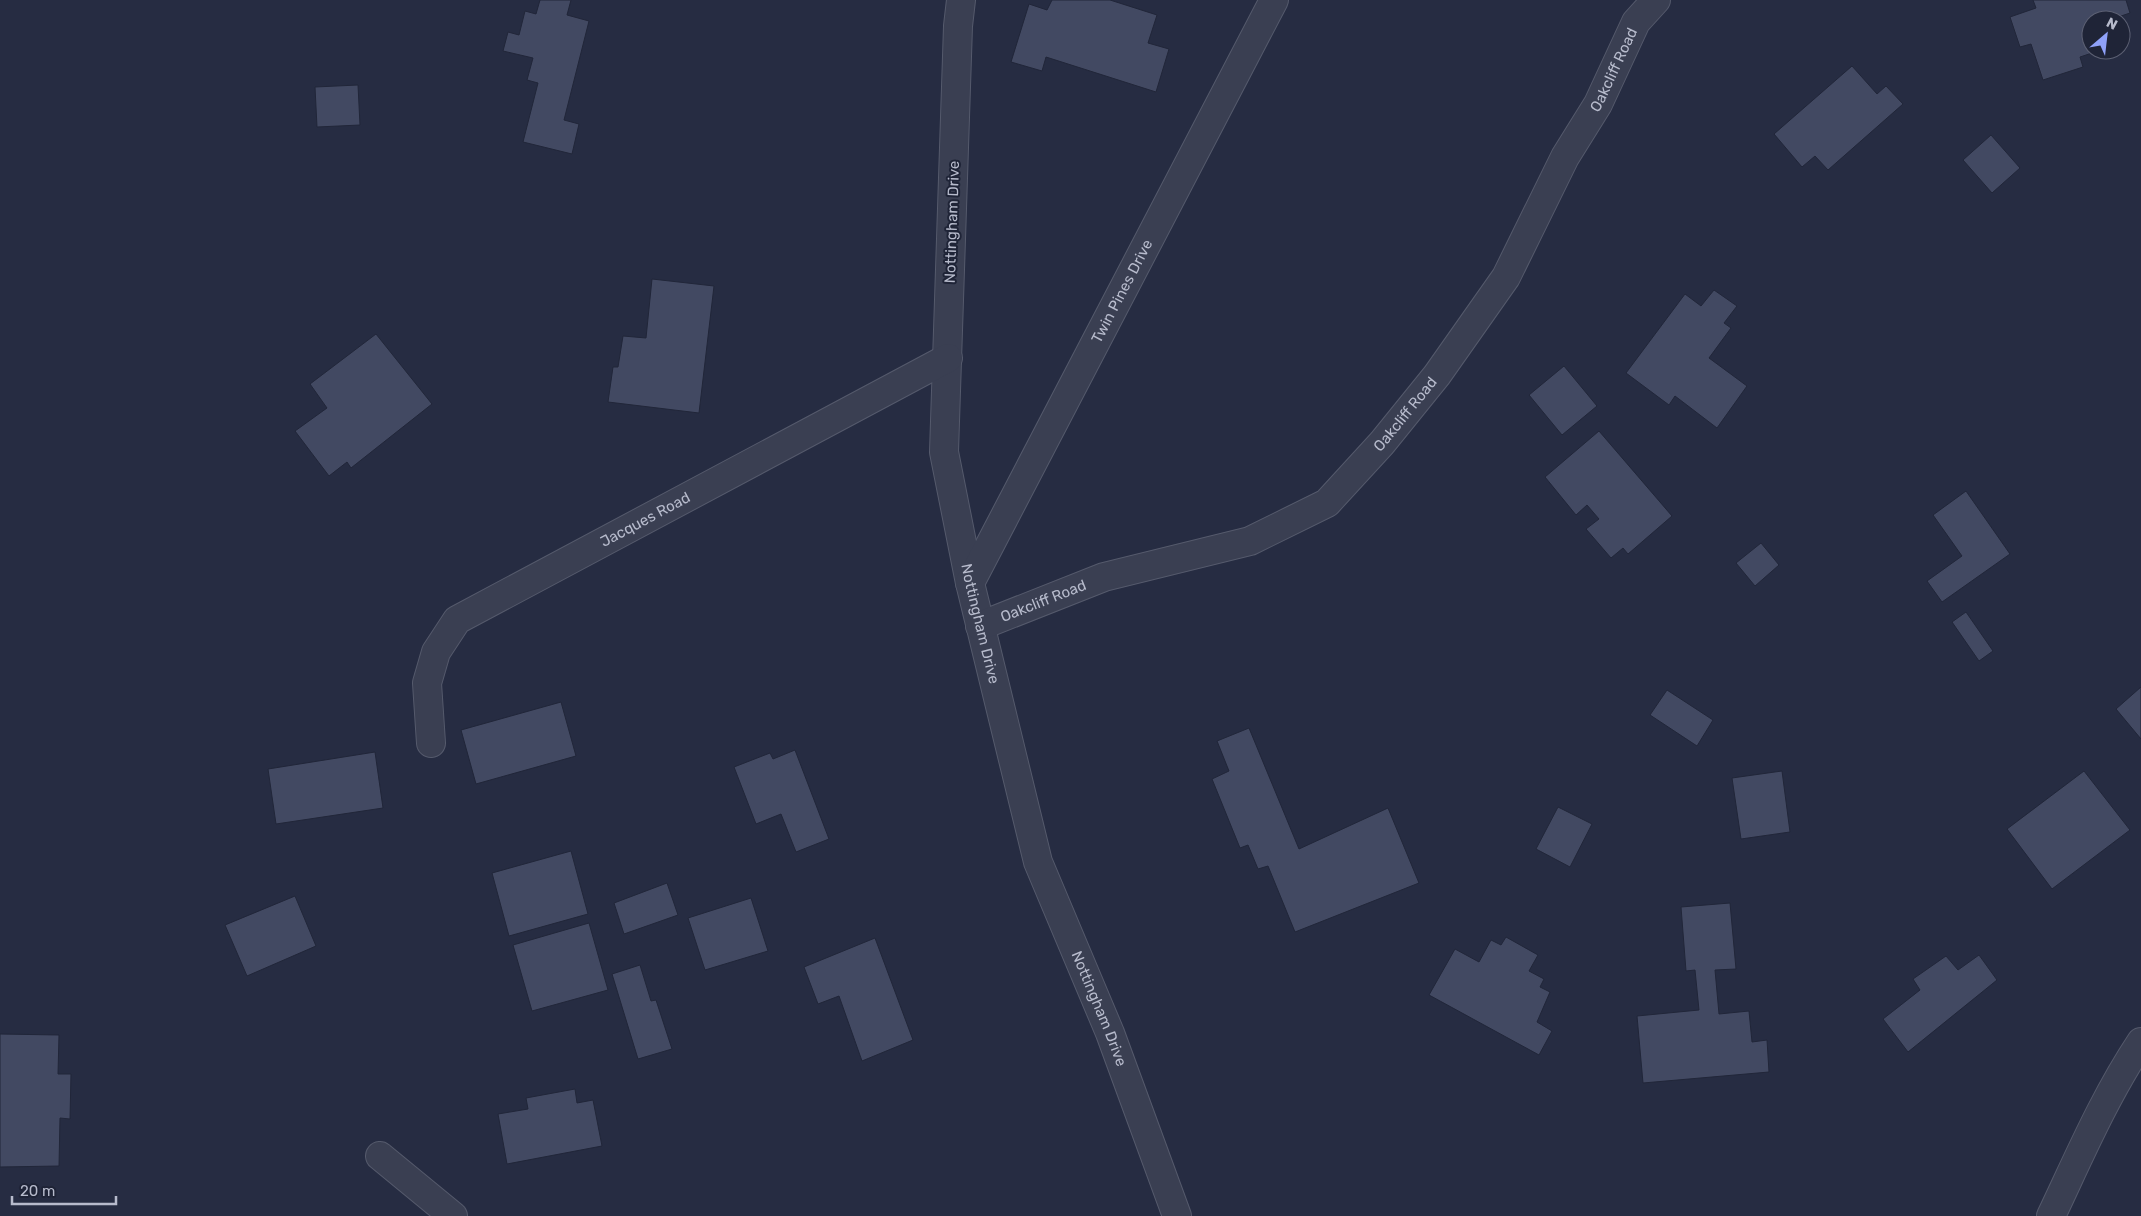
<svg xmlns="http://www.w3.org/2000/svg" width="2141" height="1216" font-family="Rubik,sans-serif">
<style>
.building{fill:#424962;stroke:#212639}
.lines{fill:none;stroke-linecap:round;stroke-linejoin:round}
.street-casing{stroke:#555a6c;stroke-width:30}
.street{stroke:#3a3f52;stroke-width:28}
.labels{text-anchor:middle;stroke-width:4;stroke-linejoin:round;paint-order:stroke}
.street-label{font-size:15px;fill:#b7bbcc;stroke:#1f2437}
</style>
<rect width="100%" height="100%" fill="#262c42"/>
<!-- building -->
<path class="building" d="M540,0H571L567,15L589,21L564,120L579,124L572,154L523,142L538,83L527,80L533,58L503,51L508,32L519,35L525,11L536,14Z
M1052,0H1110L1157,15L1148,43L1169,49L1156,92L1046,57L1042,71L1011,62L1029,4L1047,10Z
M2033,0H2126L2130,13L2109,20H2091V50H2101L2080,57L2083,67L2043,80L2031,44L2020,47L2010,17L2036,8Z
M1852,66L1877,94L1886,86L1903,104L1828,170L1815,156L1802,167L1774,134Z
M358,85L360,125L317,127L315,87Z
M1991,135L2020,168L1992,193L1963,160Z
M652,279L714,286L699,413L608,402L613,367H618L623,336L646,338Z
M1714,290L1737,306L1724,323L1731,328L1709,358L1747,386L1717,428L1675,396L1669,405L1626,373L1685,294L1701,306Z
M376,334L432,404L351,468L347,462L329,476L295,431L327,408L310,384Z
M1564,366L1597,406L1562,435L1529,395Z
M1599,431L1672,516L1628,554L1623,548L1611,558L1586,529L1599,519L1587,505L1576,515L1545,477Z
M1966,491L2010,554L1942,602L1927,581L1962,556L1933,515Z
M1761,543L1779,565L1755,586L1736,563Z
M1966,612L1993,651L1979,661L1952,622Z
M2141,687V739L2116,709Z
M1667,690L1713,720L1697,746L1650,715Z
M561,702L576,756L476,784L461,730Z
M1249,728L1299,849L1388,808L1419,883L1295,932L1268,866L1258,869L1248,845L1240,848L1212,779L1229,771L1217,741Z
M795,750L829,839L796,852L781,814L756,824L734,767L770,753L773,759Z
M375,752L383,808L276,824L268,769Z
M1782,771L1790,832L1741,839L1732,778Z
M2084,771L2130,830L2052,889L2007,829Z
M1558,807L1592,824L1570,867L1536,849Z
M571,851L588,914L509,936L492,873Z
M667,883L678,915L624,934L614,903Z
M295,896L316,946L247,976L225,925Z
M751,898L768,951L705,970L688,918Z
M1730,903L1736,969L1715,970L1719,1014L1749,1011L1752,1042L1767,1040L1769,1072L1643,1083L1637,1016L1699,1010L1695,970L1686,971L1681,907Z
M589,923L608,990L532,1011L513,945Z
M1506,937L1538,955L1529,971L1544,979L1540,987L1550,992L1537,1022L1552,1031L1539,1055L1429,995L1455,949L1479,962L1491,940L1501,945Z
M875,938L913,1040L862,1061L839,996L818,1004L804,967Z
M1979,955L1997,980L1908,1052L1883,1019L1920,990L1913,979L1946,956L1958,970Z
M640,965L651,1001L656,1000L672,1049L638,1059L612,974Z
M0,1034L59,1035L58,1074H71L70,1119L60,1118L59,1166L0,1167Z
M575,1089L577,1103L593,1100L602,1146L507,1164L498,1114L528,1109L526,1098Z"/>
<g class="lines">
<!-- street casing -->
<g class="street-casing">
<g id="street">
<path id="s1" d="M961,0L958,26L944,452L970,583L1038,862L1110,1033L1177,1216"/>
<path id="s2" d="M970,583L1274,0"/>
<path id="s3" d="M980,626L1104,577L1250,541L1327,503L1382,443L1437,375L1506,277L1565,157L1598,104L1636,22L1656,0"/>
<path id="s4" d="M431,743L427,683L436,652L457,620L948,358"/>
<path d="M380,1156L453,1216"/>
<path d="M2051,1216C2079,1157 2105,1096 2141,1042"/>
</g>
</g>
<!-- street -->
<use href="#street" class="street"/>
</g>
<g class="labels">
<!-- street labels -->
<g class="street-label">
<text dy="5" stroke="none"><textPath href="#s3" startOffset="892">Oakcliff Road</textPath></text>
<text transform="translate(952 222) rotate(-88)" y="5">Nottingham Drive</text>
<text dy="5" stroke="none"><textPath href="#s2" startOffset="329">Twin Pines Drive</textPath></text>
<text dy="5" stroke="none"><textPath href="#s3" startOffset="488">Oakcliff Road</textPath></text>
<text dy="5" stroke="none"><textPath href="#s4" startOffset="344">Jacques Road</textPath></text>
<text dy="5" stroke="none"><textPath href="#s3" startOffset="68">Oakcliff Road</textPath></text>
<text dy="5" stroke="none"><textPath href="#s1" startOffset="628">Nottingham Drive</textPath></text>
<text dy="5" stroke="none"><textPath href="#s1" startOffset="1032">Nottingham Drive</textPath></text>
</g>
</g>
<!-- north arrow -->
<g transform="translate(2106 35) rotate(28)"><circle r="24" fill="#1f2437" stroke="#5c6073"/>
<path d="M0-4L9 19L0 12L-9 19Z" fill="#8fa1f9"/>
<text y="-8" font-size="14" font-weight="bold" text-anchor="middle" fill="#b7bbcc">N</text>
</g>
<!-- scale -->
<path d="M12 1196v8h104v-8" fill="none" stroke="#b7bbcc" stroke-width="2.5"/>
<text x="20" y="1196" font-size="15" fill="#b7bbcc" stroke="#1f2437" stroke-width="4" paint-order="stroke">20 m</text>
</svg>
